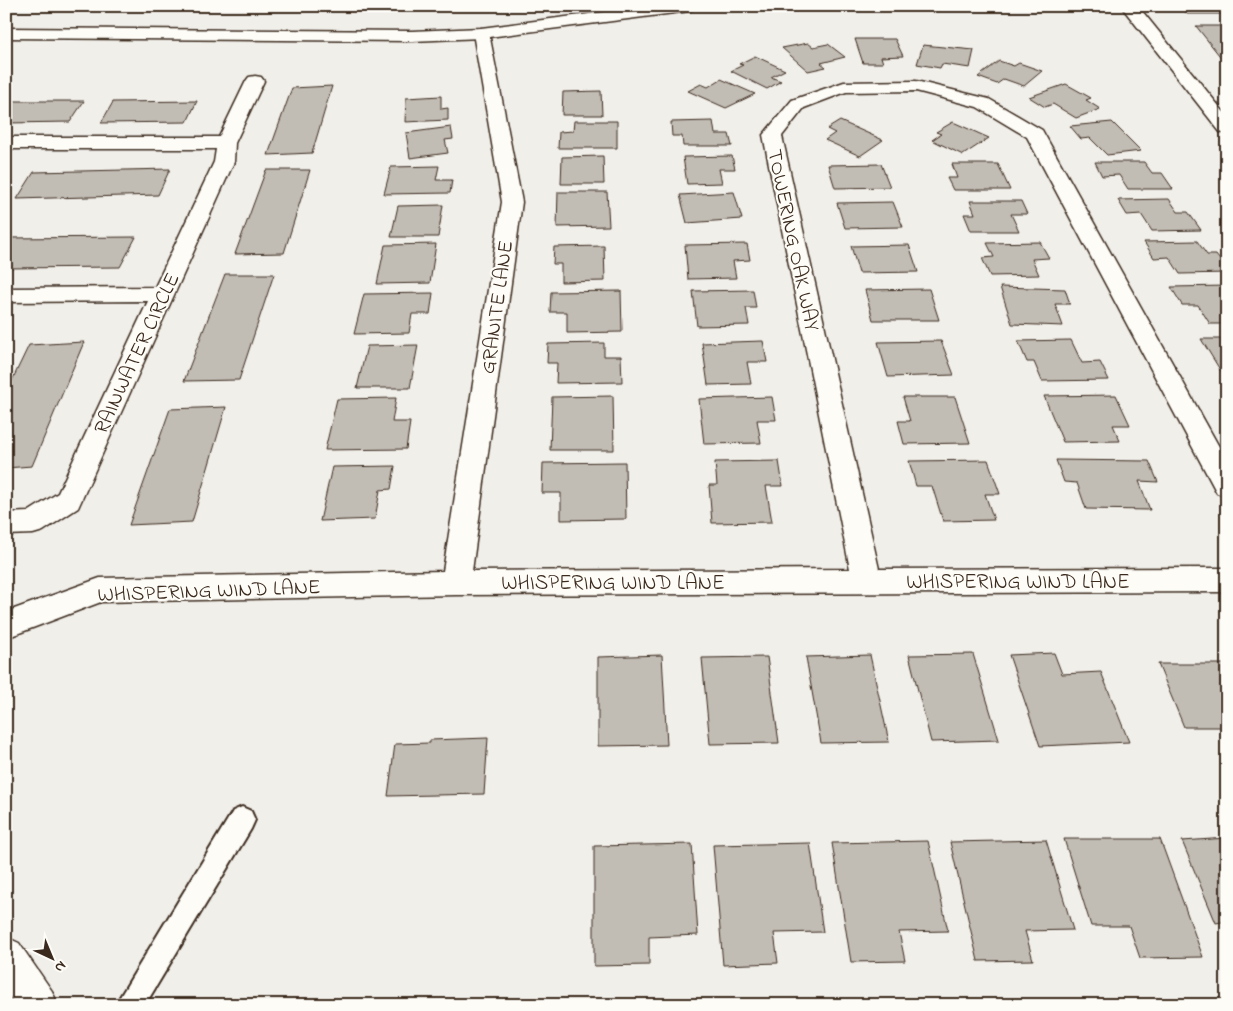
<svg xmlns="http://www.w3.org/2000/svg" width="1233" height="1011" font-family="'Indie Flower',sans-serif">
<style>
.building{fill:#c1bcb4;stroke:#3b2a1e}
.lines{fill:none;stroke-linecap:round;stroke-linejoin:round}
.service-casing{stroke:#3b2a1e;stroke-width:4}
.minor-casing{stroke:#3b2a1e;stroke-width:3}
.tertiary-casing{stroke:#3b2a1e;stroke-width:3}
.service{fill:#fdfcf7;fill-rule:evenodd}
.minor{fill:#fdfcf7;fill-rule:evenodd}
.tertiary{fill:#fdfcf7;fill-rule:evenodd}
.labels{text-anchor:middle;stroke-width:4;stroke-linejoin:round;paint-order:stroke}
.street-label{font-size:21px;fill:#3b2a1e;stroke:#fdfcf7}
</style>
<rect width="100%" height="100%" fill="#f1efea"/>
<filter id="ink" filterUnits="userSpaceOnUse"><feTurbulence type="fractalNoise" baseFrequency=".02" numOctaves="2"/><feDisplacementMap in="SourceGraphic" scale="10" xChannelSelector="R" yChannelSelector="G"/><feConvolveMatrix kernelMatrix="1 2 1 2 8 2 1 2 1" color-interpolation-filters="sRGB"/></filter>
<g filter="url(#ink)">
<!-- building -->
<path class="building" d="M1180,6H1215L1222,14H1187Z
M1196,26H1227V65Z
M855,39H895L903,56L881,57L883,63H863Z
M808,43L813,47L828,44L845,57L821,63L826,67L808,71L782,48Z
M923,45L974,50L970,68L942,64L940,68L917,64Z
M755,56L785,70L771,77L781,81L767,89L731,71L743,65L739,64Z
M999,61L1014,66L1019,63L1042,71L1024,86L1004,79L997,84L978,77Z
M721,79L755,94L726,108L688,91L701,84L708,87Z
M1066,84L1091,98L1086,100L1100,109L1076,118L1053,104L1045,107L1029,97Z
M332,86L312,153L268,155L292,88Z
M601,91L602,115H562L563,92Z
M441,96V109L448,108V120L405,122L406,98Z
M6,101H84L70,122L6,123Z
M197,101L187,122L101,123L113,102Z
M574,121H617V148H558L559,132L573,131Z
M713,121L715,134H729L732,146H683L682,136H672L671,122Z
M840,121L883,140L860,156L825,140L835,133L827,129Z
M953,122L989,138L963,155L932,140L941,134L936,132Z
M1112,122L1141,151L1107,155L1090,138L1081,139L1070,126Z
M451,127L453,139L445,140L448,153L410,158L406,133Z
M603,156L604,184H561L562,157Z
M732,156L735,169H719L722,183L687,184L683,157Z
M1095,162H1144L1152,173H1162L1173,189H1128L1119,175L1102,176Z
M881,164L890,187L835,188L828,165Z
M952,164H998L1010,190H953L947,178H957Z
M439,166L436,180H452L450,193L384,194L391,167Z
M170,169L158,195L17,199L34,172Z
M266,170H310L284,253L235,254Z
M558,192H607L609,226L557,227Z
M734,192L742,219L687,223L680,195Z
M1169,199L1178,212H1188L1201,230L1152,231L1141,214L1127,215L1118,200Z
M970,201H1021L1027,214H1011L1019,231H971L964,214H975Z
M893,202L903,227L845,228L837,203Z
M443,205L438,237H391L398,206Z
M136,237L120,267L6,268V238Z
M1197,241L1207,255H1216L1227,269V273L1180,274L1169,257L1154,258L1144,242Z
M1040,242L1049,258L1032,259L1039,275L990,276L982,258L994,257L987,243Z
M436,244L430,283L377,284L385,245Z
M747,244L750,260L733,261L736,278L688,279L685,245Z
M909,245L918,272L859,273L851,246Z
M604,246L605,281L561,282V264H553L554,247Z
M225,274H274L239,380L184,381Z
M1227,286V324H1210L1198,305H1182L1171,287Z
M1000,287L1065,289L1070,304H1055L1063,326L1012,324Z
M929,289L939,320H873L865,290Z
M753,290L756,308H746L749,325L697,326L693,291Z
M621,291L622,332L567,333V312H550L551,292Z
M433,293L430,314H412L409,333L354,334L364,294Z
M1201,339H1227V373H1222Z
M1071,340L1082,363L1100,362L1109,380L1042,381L1034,362H1027L1018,341Z
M763,341L767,362H747L751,384L708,385L702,343Z
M941,341L954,375L888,377L878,342Z
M84,342L32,466L6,468V393L29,345Z
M604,343V356H621L622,382L556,383L557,363H547L548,344Z
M418,345L410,388H357L367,346Z
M1116,395L1130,425H1113L1120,441L1063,442L1044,396Z
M613,396L614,450H550L552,397Z
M772,397L776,420H757L761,443L704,444L699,399Z
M903,397H955L970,443L904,444L898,421H910Z
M396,398L392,422H410L406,449L325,450L337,399Z
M226,407L192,522L129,525L170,409Z
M988,460L1000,494H985L994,520L943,521L932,486H916L909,461Z
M1056,460L1149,461L1158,482L1139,481L1150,510L1086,509L1077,483L1064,482Z
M779,461L783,486H766L772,522L712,523L709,485H717L715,462Z
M625,462L626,519L561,520V493H542L543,463Z
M395,466L391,489L380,490L375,519L320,521L332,467Z
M1054,653L1062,674L1101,672L1129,742L1040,746L1009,655Z
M973,654L999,740L931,742L909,655Z
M662,655L667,745L598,746V657Z
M870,655L889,742L821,743L806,657Z
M767,657L779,743L710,744L702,658Z
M1158,664H1227V727H1184Z
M488,738L484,794L388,796L395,744L430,743V740Z
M1227,838V921L1216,923L1182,841Z
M1064,839H1160L1203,957L1140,958L1129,926H1091Z
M1046,840L1073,930L1025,931L1033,960L978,961L950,842Z
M928,841L948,931L899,932L905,961L851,962L832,843Z
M810,843L823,932L774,933L778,963L723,965L713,845Z
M692,844L698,935L649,937V965L594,966V846Z"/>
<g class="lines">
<!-- service casing -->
<g class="service-casing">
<path id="service" d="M242,807L251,811L255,820L251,829L145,1005H115L233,811Z"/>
</g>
<!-- minor casing -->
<g class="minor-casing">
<path id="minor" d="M1121,6H1138L1227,116V134L1220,132Z
M481,28L489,33L522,202L472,571L850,569L763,135L792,100L844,82L916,81L989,99L1042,130L1227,461V496L1217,493L1027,137L977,107L916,91L846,92L804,108L782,136L879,569L1227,568V592L456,595L101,602L6,638V612L100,578L443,571L502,202L473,33Z
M255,76L261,77L264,81L235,143L234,162L78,508L43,531L33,534L6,535V513L28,512L58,493L148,301L6,302V288L155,287L214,162L216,149H6V137H219L246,81L249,77Z
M6,937L19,943L52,991L58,1005H15L6,991Z"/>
</g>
<!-- tertiary casing -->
<g class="tertiary-casing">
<path id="tertiary" d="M651,6H698L690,11L481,38L412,41L6,38V28L412,31L481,28Z"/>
</g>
<!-- service -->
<use href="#service" class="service"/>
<!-- minor -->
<use href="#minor" class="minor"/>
<!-- tertiary -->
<use href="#tertiary" class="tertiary"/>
</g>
</g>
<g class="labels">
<!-- street labels -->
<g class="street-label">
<text transform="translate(794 240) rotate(78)" y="7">TOWERING OAK WAY</text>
<text transform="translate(496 307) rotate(-82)" y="7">GRANITE LANE</text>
<text transform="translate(136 353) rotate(-65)" y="7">RAINWATER CIRCLE</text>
<text x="1018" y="588">WHISPERING WIND LANE</text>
<text x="613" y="589">WHISPERING WIND LANE</text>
<text transform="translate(209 590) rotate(-2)" y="7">WHISPERING WIND LANE</text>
</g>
</g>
<!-- margin -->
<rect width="1233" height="1011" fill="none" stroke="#fdfcf7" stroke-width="25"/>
<rect x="12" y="12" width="1208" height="986" fill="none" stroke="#3b2a1e" stroke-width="2" filter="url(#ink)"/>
<!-- north arrow -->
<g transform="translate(52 958) rotate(136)" stroke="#fdfcf7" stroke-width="4" paint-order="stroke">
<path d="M0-4L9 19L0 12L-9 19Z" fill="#3b2a1e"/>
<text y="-8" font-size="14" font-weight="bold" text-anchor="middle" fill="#3b2a1e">N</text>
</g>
</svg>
